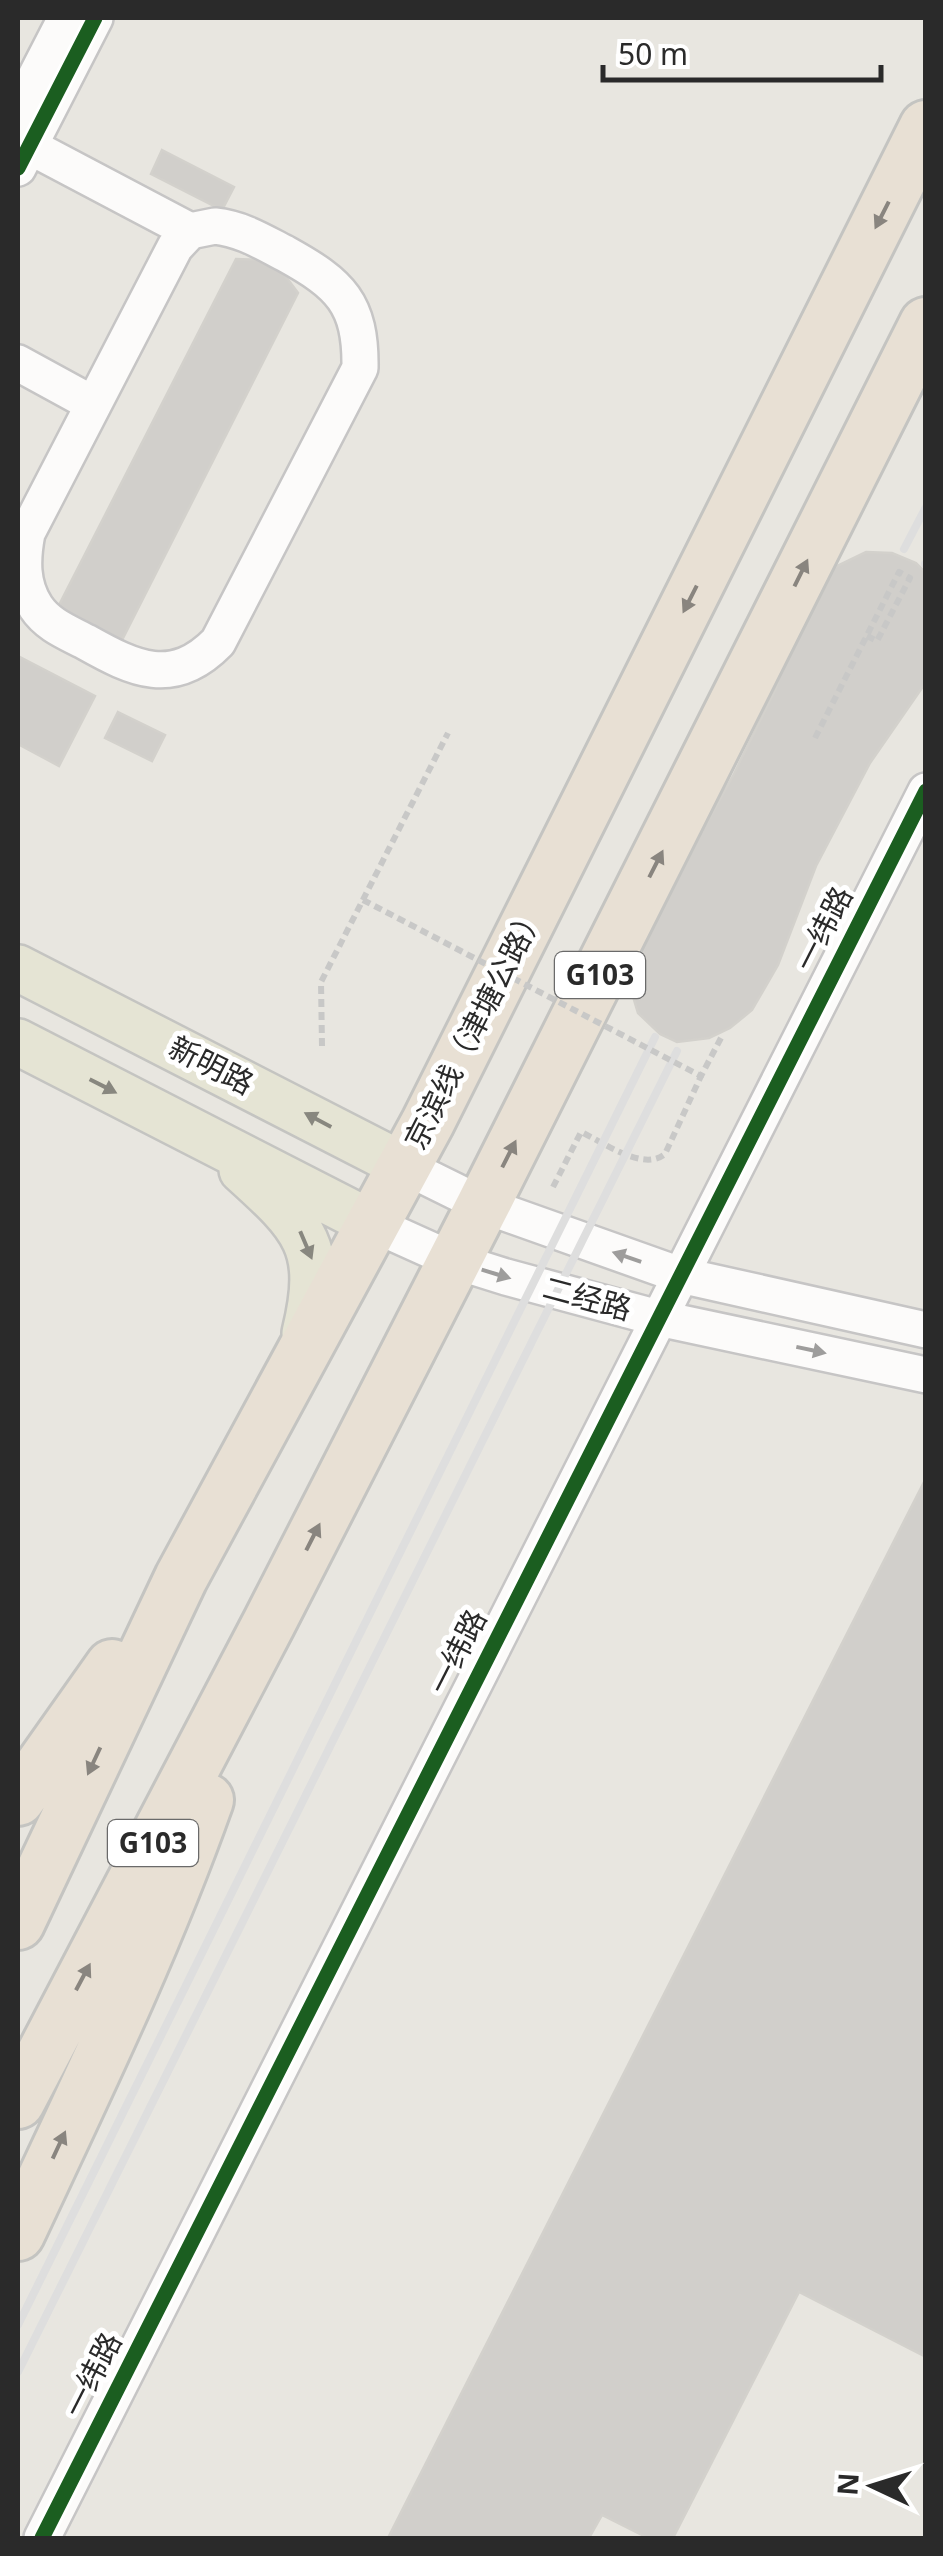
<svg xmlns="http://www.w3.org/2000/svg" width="943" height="2556" font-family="'Noto Sans','Noto Sans SC',sans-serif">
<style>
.building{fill:#d1cfcb;stroke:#d3d1cc;stroke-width:2.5}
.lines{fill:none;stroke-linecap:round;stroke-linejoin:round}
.minor-casing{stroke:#c6c5c5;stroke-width:40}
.major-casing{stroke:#c4c4c1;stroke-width:50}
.highway-casing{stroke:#c4c4c1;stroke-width:58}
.path{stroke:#c8c8c7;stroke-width:6;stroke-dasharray:8 5;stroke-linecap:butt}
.minor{stroke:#fcfbfa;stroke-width:35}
.major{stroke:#e5e4d4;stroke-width:45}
.highway{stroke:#e8e0d4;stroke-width:52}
.rail{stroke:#dedede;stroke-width:8}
.path-bridge{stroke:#c8c8c7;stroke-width:6;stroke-dasharray:8 5;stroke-linecap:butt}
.cycleway-casing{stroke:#fff;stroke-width:21}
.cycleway{stroke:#1b5e20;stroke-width:15}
.oneway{fill:#89857f}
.oneway2{fill:#88877f}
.oneway3{fill:#9e9d9c}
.labels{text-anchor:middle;stroke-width:10;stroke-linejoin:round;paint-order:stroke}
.shield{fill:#fff;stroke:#6a6a6a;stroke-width:2.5}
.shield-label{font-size:28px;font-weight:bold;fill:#2a2a2a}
.street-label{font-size:30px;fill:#2a2a2a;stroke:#fff}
</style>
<rect width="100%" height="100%" fill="#e8e6e0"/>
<!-- building -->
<path class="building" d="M162,150L234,187L222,210L151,174Z
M236,259L262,260L283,273L298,293L121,642L57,609Z
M866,552L892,553L916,563L926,573V682L870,763L816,866L778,965L752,1010L730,1028L709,1038L677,1042L660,1034L638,1013L629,983V965L667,883L696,842L734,774L776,688L791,637L811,599L835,567Z
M18,656L95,696L59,766L18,744Z
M118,712L165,735L152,761L105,738Z
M926,1478V2357L799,2292L673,2538H648L602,2515L589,2538H388Z"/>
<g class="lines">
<!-- minor casing -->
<g class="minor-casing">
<path id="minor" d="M18,111L66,18
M29,146L190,231
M18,168L95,18
M215,226C242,229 261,241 286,254C340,284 361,303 360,368L218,642C173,688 134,669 86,642C67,632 48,625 36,607C21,584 22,559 27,533L175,247L190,231Z
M18,363L93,404
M404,1166L483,1205L680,1275L926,1330
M373,1224L455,1261L506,1277L658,1318L926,1375
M42,2538L926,791"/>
</g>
<!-- major casing -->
<g class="major-casing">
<path id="major" d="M18,968L404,1166
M18,1042L373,1224
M242,1170C305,1227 326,1247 305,1333"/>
</g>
<!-- highway casing -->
<g class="highway-casing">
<path id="highway" d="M18,1799L112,1666
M18,1923L181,1578L428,1122L926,127
M18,2102L269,1623L483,1205L926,324
M18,2234C85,2091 154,1949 207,1800"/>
</g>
<!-- path -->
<path class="path" d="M815,738L899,572L910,578L877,641L867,636
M322,1046L321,982L448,733
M553,1187L581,1132C603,1142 643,1172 665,1154L701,1076"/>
<!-- minor -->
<use href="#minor" class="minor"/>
<!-- major -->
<use href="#major" class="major"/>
<!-- highway -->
<use href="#highway" class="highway"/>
<!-- rail -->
<path class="rail" d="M904,549L926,507
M925,564H926
M18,2325L655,1037
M18,2372L677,1051"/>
<!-- path-bridge -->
<path class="path-bridge" d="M363,900L701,1076L722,1036"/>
<!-- cycleway casing -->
<g class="cycleway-casing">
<path id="cycleway" d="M18,168L95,18
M42,2538L926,791"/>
</g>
<!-- cycleway -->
<use href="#cycleway" class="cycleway"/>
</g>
<!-- one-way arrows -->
<defs><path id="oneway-solid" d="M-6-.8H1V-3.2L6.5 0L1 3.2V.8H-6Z" transform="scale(2.5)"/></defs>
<g class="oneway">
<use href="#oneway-solid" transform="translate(882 215) rotate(117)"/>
<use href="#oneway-solid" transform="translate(801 573) rotate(-64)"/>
<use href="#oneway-solid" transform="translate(690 599) rotate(117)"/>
<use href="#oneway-solid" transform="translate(656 864) rotate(-63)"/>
<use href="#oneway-solid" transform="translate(509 1154) rotate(-63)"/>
<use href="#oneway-solid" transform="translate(313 1537) rotate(-63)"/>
<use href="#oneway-solid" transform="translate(94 1761) rotate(115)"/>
<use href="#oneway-solid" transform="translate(83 1977) rotate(-62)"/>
<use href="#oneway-solid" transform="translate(59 2145) rotate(-65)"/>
</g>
<g class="oneway2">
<use href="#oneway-solid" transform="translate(103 1086) rotate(27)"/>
<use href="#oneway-solid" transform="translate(318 1120) rotate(-152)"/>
<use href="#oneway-solid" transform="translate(306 1245) rotate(67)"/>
</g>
<g class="oneway3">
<use href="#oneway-solid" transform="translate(627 1257) rotate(-161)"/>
<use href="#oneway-solid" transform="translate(496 1274) rotate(17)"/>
<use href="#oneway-solid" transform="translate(811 1350) rotate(12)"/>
</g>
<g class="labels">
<!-- shield labels -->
<g class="shield">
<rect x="555" y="952" width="90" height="46" rx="8"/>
<rect x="108" y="1820" width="90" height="46" rx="8"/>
</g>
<g class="shield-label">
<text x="600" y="985">G103</text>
<text x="153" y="1853">G103</text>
</g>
<!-- street labels -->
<g class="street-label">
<text transform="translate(824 929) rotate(-63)" y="10">一纬路</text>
<text transform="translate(475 1027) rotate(-63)" y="10">京滨线（津塘公路）</text>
<text transform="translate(211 1066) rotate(27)" y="10">新明路</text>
<text transform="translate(587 1299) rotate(15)" y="10">二经路</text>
<text transform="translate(458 1652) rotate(-63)" y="10">一纬路</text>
<text transform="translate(93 2375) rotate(-63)" y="10">一纬路</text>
</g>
</g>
<!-- border -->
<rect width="943" height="2556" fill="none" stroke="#2a2a2a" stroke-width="40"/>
<!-- north arrow -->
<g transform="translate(873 2486) rotate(274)" stroke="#ffffff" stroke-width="8" paint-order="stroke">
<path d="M0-8L18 38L0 25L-18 38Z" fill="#2a2a2a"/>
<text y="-15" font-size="28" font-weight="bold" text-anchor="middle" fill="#2a2a2a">N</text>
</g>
<!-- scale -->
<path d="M603 65v15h278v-15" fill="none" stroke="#2a2a2a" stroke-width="5"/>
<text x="618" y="65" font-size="30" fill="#2a2a2a" stroke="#ffffff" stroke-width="8" paint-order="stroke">50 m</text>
</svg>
